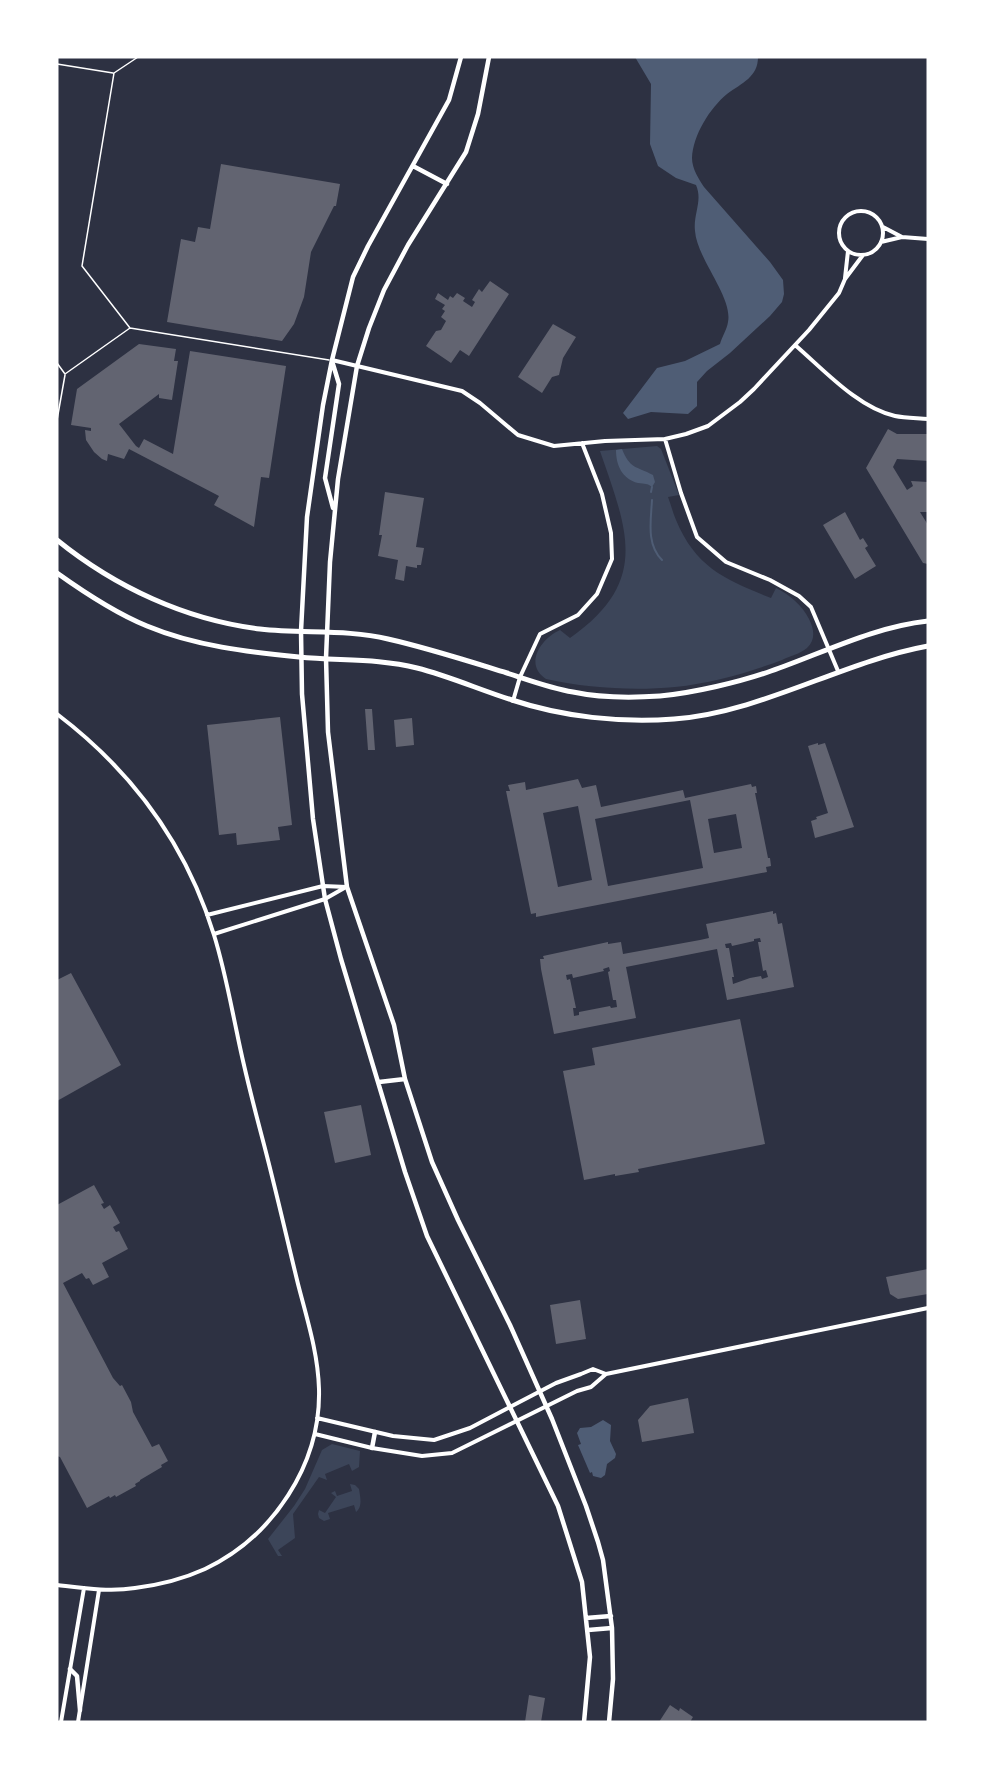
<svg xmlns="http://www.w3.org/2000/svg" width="985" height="1779" font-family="'PT Sans',sans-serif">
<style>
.green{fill:#3c4559}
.water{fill:#4f5d75}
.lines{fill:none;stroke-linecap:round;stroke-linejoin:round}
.stream{stroke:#4f5d75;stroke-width:2}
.building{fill:#626471;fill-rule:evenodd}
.service{stroke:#fff;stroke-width:1.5}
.minor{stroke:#fff;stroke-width:4}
.tertiary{stroke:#fff;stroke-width:4.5}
.secondary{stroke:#fff;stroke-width:5}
</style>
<rect width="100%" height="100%" fill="#2d3142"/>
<!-- green -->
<path class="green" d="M657,446L661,449L679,495L668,497C671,505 673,513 676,520C696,568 726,580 771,598L776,588C790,595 802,605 809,619C814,629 816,639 807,648C800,654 790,656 782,660C747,673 712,683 675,687C633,691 587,688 546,679C524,665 540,639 560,630L570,638C651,581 627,530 600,451Z
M332,1444L360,1451L359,1467L352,1471L349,1464L325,1474L327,1480L319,1477L293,1514L295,1538L278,1550L282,1556H278L268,1539L294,1506L305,1489L322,1450Z
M350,1484L355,1485L359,1489C360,1496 363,1507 356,1512L354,1505L328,1513L330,1519L324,1521L319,1518L318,1514L319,1510L325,1513L336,1497L331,1493L335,1491L337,1496L352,1491Z"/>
<!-- water -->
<path class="water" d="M635,57H758C758,77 742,83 727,94C710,108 693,135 692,158C692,169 699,179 704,187L770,262L783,280L784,294L782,302L770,316L730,353L707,371L697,382V406L688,414L651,412L628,419L623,413L657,368L685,361L720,344C722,337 727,329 728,322C733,297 697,259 695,231C693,214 703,201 696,185L676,178L658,166L650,144L651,84Z
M622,449C630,469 636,466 653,475L655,482L652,487C647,483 645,484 638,483C622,479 616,465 616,450Z
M603,1420L611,1425L610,1441L616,1454L615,1458L607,1464L605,1475L601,1478L593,1476L592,1472L590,1473L578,1445L581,1444L577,1433L580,1428L591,1427Z"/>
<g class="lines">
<!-- stream -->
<path class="stream" d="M651,492L652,487
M652,500C651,520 646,544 662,560"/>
</g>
<!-- building -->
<path class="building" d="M221,164L340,184L336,206H334L311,252L304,297L294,324L282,341L167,322L181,239L195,242L198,227L210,229Z
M490,281L509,294L469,356L460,350L451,363L426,346L436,331L441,330L446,321L441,317L445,311L442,309L445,305L435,299L438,293L448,300L450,296L453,298L457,293L465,298L463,301L472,307L475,302L472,300L479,289L482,292Z
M553,324L576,337L563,358L559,375L552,377L542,393L518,377Z
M139,344L176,349L174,361H178L172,400L159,398V394L119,424L136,446L139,448L144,439L173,454L190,351L286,366L269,478L261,477L254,527L214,505L219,496L129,449L124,459L108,454L107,461L102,459L94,452L86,440L85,430L91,431V428L71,425L77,389Z
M888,429L897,434H928V461L897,459L893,467L907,490L913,486L911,481L928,482V512H920L928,525V564L923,563L866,468Z
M385,492L424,498L416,547L424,548L421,565H417V568L406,566L404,581L395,579L398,560L378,556L382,535H379Z
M845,512L860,540L863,538L868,546L865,548L876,566L855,579L823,525Z
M365,709H372L375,750H368Z
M280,717L292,825L278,827L280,840L237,845L236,833L219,835L207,725Z
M412,718L414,745L396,747L394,720Z
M818,743V745L825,743L854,827L815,838L811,821L817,819L816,817L828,813L808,746Z
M578,779L582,788L596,785L601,807L683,790L685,798L751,784L752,787L756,786L757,793H755L768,858H770L771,866L766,867L767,872L536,917V913L531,914L506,791H510L508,785L525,782L526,790ZM690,800L703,868L608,886L595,819ZM578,806L592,880L558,887L543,813ZM736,814L742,848L714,853L708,819Z
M773,911V914L776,913L778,924L782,923L794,987L727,1000L717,949L626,967L636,1018L554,1034L541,969L540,959H544L543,956L608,942V944L621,942L623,954L700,940L709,938L706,924ZM760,938L761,942H758L763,971L766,970L768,977L762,979L761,976L750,978L733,984L732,977H734L729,948H726L725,944L731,943L732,946L754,941V939ZM609,967L610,971L608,972L613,1000H616L617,1007L611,1008L610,1006L579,1012V1015L574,1016L573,1008H576L570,979L567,980L566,975L572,974L573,978L604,971L603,969Z
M71,973L121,1065L57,1101V980Z
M740,1019L765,1144L638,1169L639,1172L615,1176V1174L584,1180L563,1071L595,1065L592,1048Z
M361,1105L371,1155L335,1163L324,1112Z
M94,1185L104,1203L101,1204L104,1209L110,1205L120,1223L113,1227L116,1232L119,1231L128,1249L102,1263L109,1277L93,1285L89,1278L86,1279L82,1273L63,1283L113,1378L120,1386L122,1385L131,1402L133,1412L152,1447L159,1444L168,1461L161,1465L162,1467L140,1480V1481L135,1484L136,1486L116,1497L115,1495L110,1498L109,1496L87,1508L60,1457L57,1456V1205Z
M928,1269V1294L898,1299L890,1294L886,1277Z
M580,1300L586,1339L556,1344L550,1305Z
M688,1398L694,1433L642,1442L638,1420L650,1406Z
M529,1695L545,1698L541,1722H525Z
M670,1705L679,1711L680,1708L693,1717L690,1722H659Z"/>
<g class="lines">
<!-- service -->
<path class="service" d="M57,64L113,73
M130,328L82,266L114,73L138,57
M57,363L65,374
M65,374L130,328L329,360
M57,420L65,375"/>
<!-- minor -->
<path class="minor" d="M839 233a22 22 0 1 1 44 0a22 22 0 1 1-44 0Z
M883,227L902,237L928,239
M881,242L902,237
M845,278L848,251
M795,345C823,369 858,408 895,416C905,418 917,418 928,419
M332,360L462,391L480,403L518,435L554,446L605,441L665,439L686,434L708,426L740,402L754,389L809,330L839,293L845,279L863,255
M665,439L681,493L697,537L726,562L770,580L799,596L811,607L838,671
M513,701L520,677L540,634L578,615L597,594L612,559L611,533L602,494L582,443
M57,714C132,771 186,844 214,935C224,967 230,1000 237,1033C244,1068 253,1103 262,1137C275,1186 286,1235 298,1284C307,1319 318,1353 319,1389C321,1464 273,1537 205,1569C183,1579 159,1585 135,1588C109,1592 83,1588 57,1585
M207,915L323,886L347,887
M214,934L325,899L346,887
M317,1418L393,1436L434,1440L470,1428L556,1383L581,1374L593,1369L606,1374
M315,1434L372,1448L422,1456L452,1453L577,1391L591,1387L606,1374L928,1308
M61,1722L84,1588
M78,1722L99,1590"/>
<!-- tertiary -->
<path class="tertiary" d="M461,57L449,100L368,246L353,277L332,360L323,405L307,517L301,631L302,694L313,819L325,899L341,959L405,1172L427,1236L558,1506L582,1582L590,1657L584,1722
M489,57L478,114L466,152L408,245L384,290L369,328L357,366L338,479L330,562L326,658L328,732L347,887L394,1025L405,1079L432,1162L458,1220L510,1325L552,1419L586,1506L598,1542L603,1560L612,1628L613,1679L609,1722
M413,166L447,184
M332,361L339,384L325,478L333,508
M379,1082L405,1079
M372,1448L375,1432
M586,1618L611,1616
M588,1630L612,1628
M70,1669L77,1676L80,1710"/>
<!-- secondary -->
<path class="secondary" d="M57,540C115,587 186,620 260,629C302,634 347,629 388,639C428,648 468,661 507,673C529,680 550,688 573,692C601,698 631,698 660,696C693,693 740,682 771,671C823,653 873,627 928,621
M57,573C85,593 115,613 147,626C195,646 248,652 299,657C339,661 378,658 417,668C449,676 480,690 512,700C563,717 621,723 674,719C763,712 841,662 928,646"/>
</g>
<!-- border -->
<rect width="985" height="1779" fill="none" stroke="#ffffff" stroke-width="117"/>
</svg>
